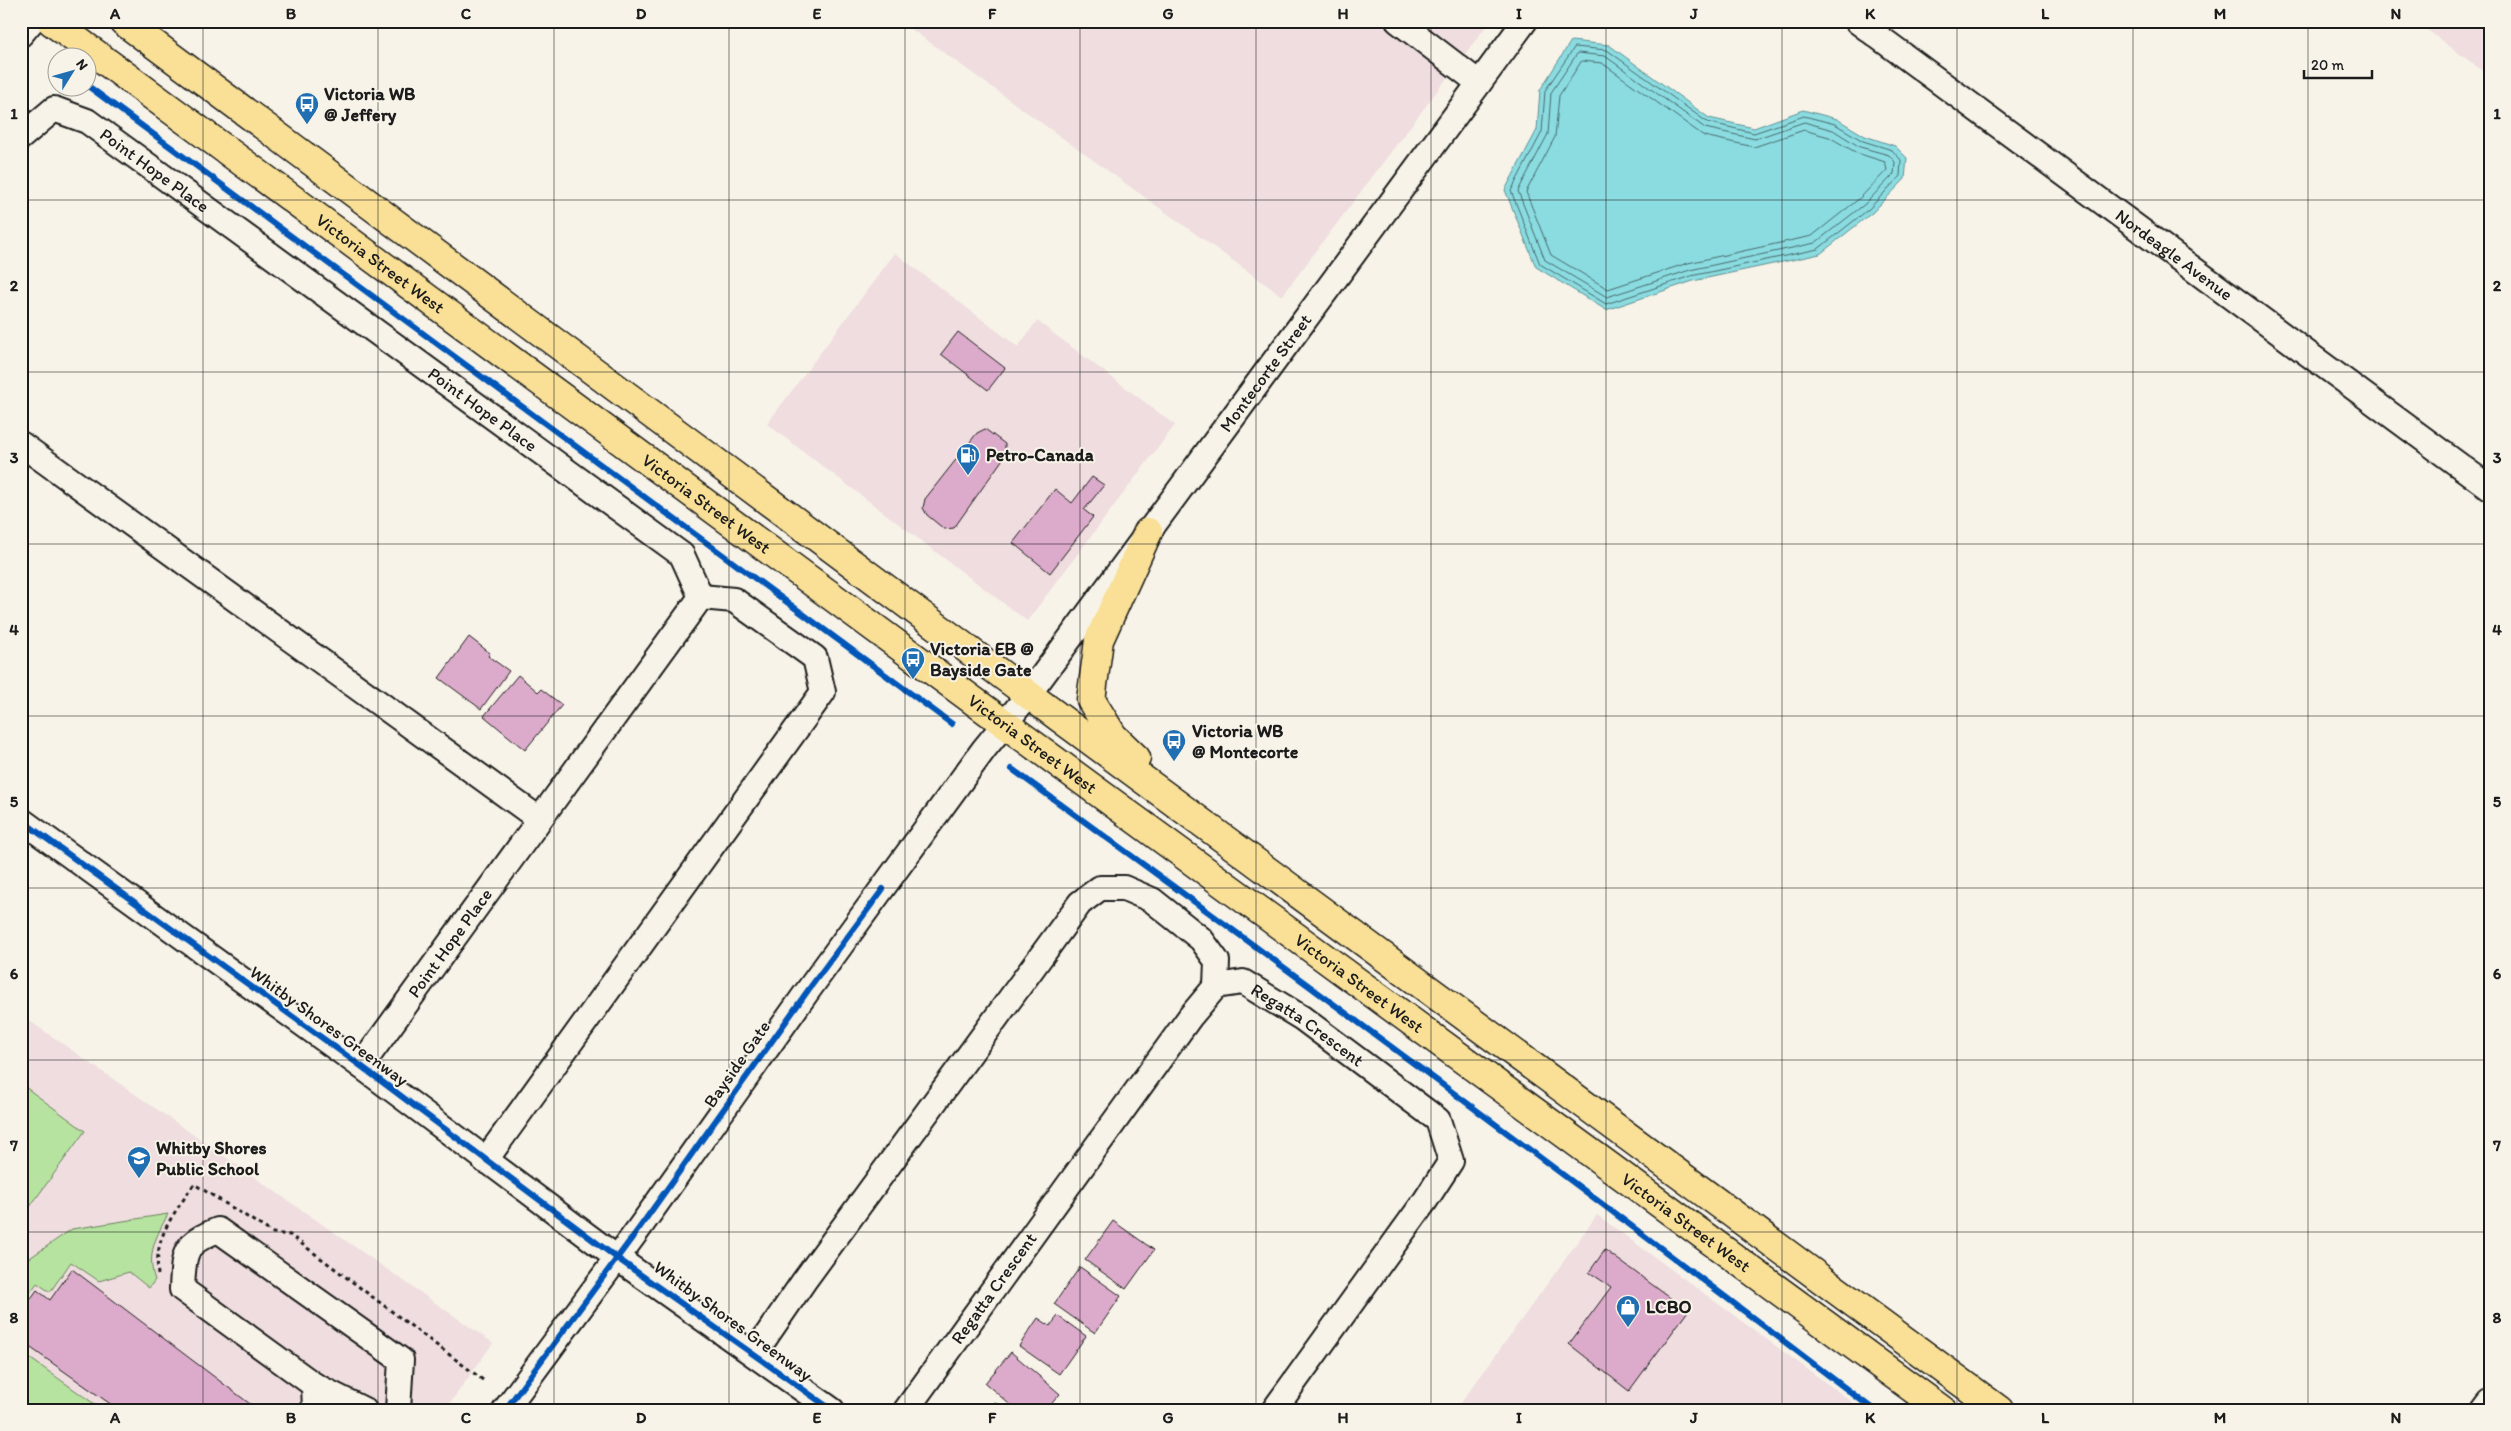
<svg xmlns="http://www.w3.org/2000/svg" width="2511" height="1431" font-family="Itim,sans-serif">
<style>
.built{fill:#efdddf}
.green{fill:#b7e3a0;stroke:#6a805e}
.water{fill:#8adce1;stroke:#5e8f92}
.lines{fill:none;stroke-linecap:round;stroke-linejoin:round}
.shore{stroke:#48696b;stroke-width:1}
.building{fill:#dcabcb;stroke:#1c1c1c}
.minor-casing{stroke:#1c1c1c;stroke-width:28}
.major-casing{stroke:#1c1c1c;stroke-width:31}
.path{stroke:#1c1c1c;stroke-width:3;stroke-dasharray:4 4;stroke-linecap:butt}
.minor{stroke:#f7f3e8;stroke-width:24}
.major{stroke:#f9e096;stroke-width:28}
.cycleway-casing{stroke:#f7f3e8;stroke-width:9}
.cycleway{stroke:#0057b8;stroke-width:6}
.grid{fill:none;stroke:#1c1c1c;stroke-width:1;stroke-opacity:0.55}
.labels{text-anchor:middle;stroke-width:4;stroke-linejoin:round;paint-order:stroke}
.poi-label{font-size:18px;font-weight:bold;fill:#1c1c1c;stroke:#f7f3e8;text-anchor:start}
.street-label{font-size:18px;fill:#1c1c1c;stroke:#f7f3e8}
.neatline{fill:none;stroke:#1c1c1c;stroke-width:2}
.grid-label{font-size:16px;text-anchor:middle;font-weight:bold;fill:#1c1c1c}
</style>
<rect width="100%" height="100%" fill="#f7f3e8"/>
<filter id="ink" filterUnits="userSpaceOnUse"><feTurbulence type="fractalNoise" baseFrequency=".02" numOctaves="2"/><feDisplacementMap in="SourceGraphic" scale="10" xChannelSelector="R" yChannelSelector="G"/><feConvolveMatrix kernelMatrix="1 2 1 2 8 2 1 2 1" color-interpolation-filters="sRGB"/></filter>
<g filter="url(#ink)">
<!-- built -->
<path class="built" d="M900,21H1490L1282,296Z
M2415,21H2490V76Z
M895,253L1018,347L1037,321L1175,425L1027,621L767,424Z
M21,1015L493,1343L445,1410H21Z
M1597,1215L1863,1410H1456Z"/>
<!-- green -->
<path class="green" d="M21,1084L85,1131L21,1219Z
M168,1214C156,1237 146,1254 155,1280L149,1288L129,1272L99,1281L71,1262L50,1292L37,1283L21,1305V1264L72,1229Z
M21,1352L103,1410H21Z"/>
<!-- water -->
<path class="water" d="M1571,41L1609,45L1709,118L1754,128L1803,110L1837,119L1865,136L1895,146L1907,158L1905,179L1873,212L1820,254L1693,281L1606,310L1536,267L1505,190L1537,130L1540,90Z"/>
<g class="lines">
<!-- shore -->
<path class="shore" d="M1575,47L1607,50L1707,122L1754,133L1804,116L1835,124L1863,141L1892,150L1901,160L1900,176L1869,209L1818,249L1691,276L1606,304L1540,264L1511,191L1542,132L1545,91Z
M1578,53L1605,56L1705,128L1755,139L1804,122L1833,130L1860,147L1889,155L1895,162L1894,174L1865,204L1815,243L1690,270L1607,297L1545,260L1518,191L1548,134L1551,93Z
M1582,61L1602,63L1704,136L1754,147L1804,130L1829,137L1857,153L1885,162L1887,170L1860,198L1812,236L1688,263L1608,289L1551,255L1526,192L1555,137L1559,96Z"/>
</g>
<!-- building -->
<path class="building" d="M958,332L1005,368L988,390L941,354Z
M985,429L1005,444V456L954,528L944,529L927,515L923,508L925,499L977,433Z
M1092,477L1104,485L1084,510L1093,517L1050,573L1013,543L1055,489L1072,503Z
M469,637L490,653L488,656L509,671L481,709L439,678Z
M518,675L538,692L541,689L562,705L525,750L484,716Z
M1113,1221L1154,1250L1126,1289L1085,1260Z
M1605,1250L1688,1311L1629,1391L1569,1344L1611,1287L1589,1272Z
M1080,1267L1121,1296L1095,1333L1054,1304Z
M72,1269L258,1410H119L21,1341V1312L37,1290L50,1300Z
M1058,1316L1086,1336L1059,1374L1019,1346L1038,1318L1050,1326Z
M1011,1352L1060,1394L1046,1410H1016L985,1383Z
M995,1402L1004,1410H988Z"/>
<g class="lines">
<!-- minor casing -->
<g class="minor-casing">
<g id="minor">
<path d="M1398,21L1479,83"/>
<path id="s1" d="M1857,21L2490,488"/>
<path d="M21,34L32,21"/>
<path id="s2" d="M21,137L54,109L87,121L682,555L701,597L361,1066"/>
<path d="M21,444L539,819"/>
<path d="M21,820L361,1066L617,1258L832,1410"/>
<path d="M485,1161L823,692L815,658L734,600L701,597"/>
<path d="M754,1354L804,1281L1080,903L1100,888H1124L1152,900L1201,939L1217,961L1216,986"/>
<path d="M314,1385L315,1410"/>
<path d="M364,1410L314,1385L182,1289C184,1253 182,1244 218,1230L401,1360L398,1410"/>
<path id="s3" d="M505,1410L640,1227L809,989L984,749L1029,694L1525,21"/>
<path id="s4" d="M906,1410L1190,1017L1216,986L1243,982L1302,1018L1438,1120L1451,1161L1425,1201L1274,1410"/>
<path d="M2484,1410L2490,1402"/>
</g>
</g>
<!-- major casing -->
<g class="major-casing">
<g id="major">
<path id="s5" d="M51,21L1005,724L1942,1410"/>
<path d="M123,21L1068,724L1999,1410"/>
<path d="M1136,758L1113,736L1091,700L1099,640L1148,532"/>
</g>
</g>
<!-- path -->
<path class="path" d="M158,1275C154,1235 173,1216 194,1184L273,1233L290,1235L483,1380"/>
<!-- minor -->
<use href="#minor" class="minor"/>
<!-- major -->
<use href="#major" class="major"/>
<!-- cycleway casing -->
<g class="cycleway-casing">
<path id="cycleway" d="M88,86L952,724
M1012,769C1302,979 1589,1192 1874,1410
M21,820L361,1066L617,1258L832,1410
M505,1410L640,1227L809,989L883,889"/>
</g>
<!-- cycleway -->
<use href="#cycleway" class="cycleway"/>
</g>
</g>
<!-- grid -->
<path class="grid" d="M203,21V1410M378,21V1410M554,21V1410M729,21V1410M905,21V1410M1080,21V1410M1256,21V1410M1431,21V1410M1606,21V1410M1782,21V1410M1957,21V1410M2133,21V1410M2308,21V1410M21,200H2490M21,372H2490M21,544H2490M21,716H2490M21,888H2490M21,1060H2490M21,1232H2490"/>
<!-- icons -->
<defs>
<g id="bus-pin" transform="scale(1.25)"><path d="M0 17L-7.5 6A9.5 9.5 0 1 1 7.5 6Z" fill="#1f6fb2" stroke="#f7f3e8"/><path d="M-5-6H5V4H4V6H2V4H-2V6H-4V4H-5ZM-3.5-4V0h7V-4ZM-3.5 1.2v1.5H-2V1.2ZM2 1.2v1.5H3.5V1.2Z" fill="#fff"/></g>
<g id="fuel-pin" transform="scale(1.25)"><path d="M0 17L-7.5 6A9.5 9.5 0 1 1 7.5 6Z" fill="#1f6fb2" stroke="#f7f3e8"/><path d="M-5.5-6h7V0h2V4h1.3V-2.5L3-4.5l.8-.8L6-3V5H2.5V1h-1V6h-7ZM-4.2-4.7v3.2H.2V-4.7Z" fill="#fff"/></g>
<g id="school-pin" transform="scale(1.25)"><path d="M0 17L-7.5 6A9.5 9.5 0 1 1 7.5 6Z" fill="#1f6fb2" stroke="#f7f3e8"/><path d="M0-5L7-2L0 1L-7-2ZM-4 1L0 2.5L4 1V4Q0 6-4 4Z" fill="#fff"/></g>
<g id="shop-pin" transform="scale(1.25)"><path d="M0 17L-7.5 6A9.5 9.5 0 1 1 7.5 6Z" fill="#1f6fb2" stroke="#f7f3e8"/><path d="M-5-2.5h2.3a2.7 3.5 0 0 1 5.4 0H5L5.5 6h-11ZM-1.5-2.5h3a1.5 2.3 0 0 0-3 0Z" fill="#fff"/></g>
</defs>
<g fill-rule="evenodd">
<use href="#bus-pin" x="307" y="104"/>
<use href="#fuel-pin" x="968" y="455"/>
<use href="#bus-pin" x="913" y="659"/>
<use href="#bus-pin" x="1174" y="741"/>
<use href="#school-pin" x="139" y="1158"/>
<use href="#shop-pin" x="1628" y="1307"/>
</g>
<g class="labels">
<!-- poi labels -->
<g class="poi-label">
<text x="324" y="100">Victoria WB<tspan x="324" dy="21">@ Jeffery</tspan></text>
<text x="986" y="461">Petro-Canada</text>
<text x="930" y="655">Victoria EB @<tspan x="930" dy="21">Bayside Gate</tspan></text>
<text x="1192" y="737">Victoria WB<tspan x="1192" dy="21">@ Montecorte</tspan></text>
<text x="156" y="1154">Whitby Shores<tspan x="156" dy="21">Public School</tspan></text>
<text x="1646" y="1313">LCBO</text>
</g>
<!-- street labels -->
<g class="street-label">
<text dy="6" stroke="none"><textPath href="#s2" startOffset="162">Point Hope Place</textPath></text>
<text dy="6" stroke="none"><textPath href="#s1" startOffset="394">Nordeagle Avenue</textPath></text>
<text dy="6" stroke="none"><textPath href="#s5" startOffset="409">Victoria Street West</textPath></text>
<text dy="6" stroke="none"><textPath href="#s3" startOffset="1286">Montecorte Street</textPath></text>
<text dy="6" stroke="none"><textPath href="#s2" startOffset="568">Point Hope Place</textPath></text>
<text dy="6" stroke="none"><textPath href="#s5" startOffset="814">Victoria Street West</textPath></text>
<text dy="6" stroke="none"><textPath href="#s5" startOffset="1219">Victoria Street West</textPath></text>
<text transform="translate(450 943) rotate(-54)" y="6">Point Hope Place</text>
<text dy="6" stroke="none"><textPath href="#s5" startOffset="1624">Victoria Street West</textPath></text>
<text transform="translate(329 1026) rotate(36)" y="6">Whitby Shores Greenway</text>
<text dy="6" stroke="none"><textPath href="#s4" startOffset="630">Regatta Crescent</textPath></text>
<text transform="translate(737 1064) rotate(-55)" y="6">Bayside Gate</text>
<text dy="6" stroke="none"><textPath href="#s5" startOffset="2029">Victoria Street West</textPath></text>
<text dy="6" stroke="none"><textPath href="#s4" startOffset="150">Regatta Crescent</textPath></text>
<text transform="translate(733 1321) rotate(36)" y="6">Whitby Shores Greenway</text>
</g>
</g>
<!-- margin -->
<rect width="2511" height="1431" fill="none" stroke="#f7f3e8" stroke-width="55"/>
<!-- north arrow -->
<g transform="translate(72 72) rotate(53)"><circle r="24" fill="#f7f3e8" stroke="#9f9d96"/>
<path d="M0-4L9 19L0 12L-9 19Z" fill="#1f6fb2"/>
<text y="-8" font-size="14" font-weight="bold" text-anchor="middle" fill="#1c1c1c">N</text>
</g>
<!-- scale -->
<path d="M2304 70v8h68v-8" fill="none" stroke="#1c1c1c" stroke-width="2.5"/>
<text x="2311" y="70" font-size="15" fill="#1c1c1c" stroke="#f7f3e8" stroke-width="4" paint-order="stroke">20 m</text>
<rect x="28" y="28" width="2456" height="1376" class="neatline"/>
<g class="grid-label">
<text x="115" y="19">A</text>
<text x="291" y="19">B</text>
<text x="466" y="19">C</text>
<text x="641" y="19">D</text>
<text x="817" y="19">E</text>
<text x="992" y="19">F</text>
<text x="1168" y="19">G</text>
<text x="1343" y="19">H</text>
<text x="1519" y="19">I</text>
<text x="1694" y="19">J</text>
<text x="1870" y="19">K</text>
<text x="2045" y="19">L</text>
<text x="2220" y="19">M</text>
<text x="2396" y="19">N</text>
<text x="14" y="119">1</text>
<text x="2497" y="119">1</text>
<text x="14" y="291">2</text>
<text x="2497" y="291">2</text>
<text x="14" y="463">3</text>
<text x="2497" y="463">3</text>
<text x="14" y="635">4</text>
<text x="2497" y="635">4</text>
<text x="14" y="807">5</text>
<text x="2497" y="807">5</text>
<text x="14" y="979">6</text>
<text x="2497" y="979">6</text>
<text x="14" y="1151">7</text>
<text x="2497" y="1151">7</text>
<text x="14" y="1323">8</text>
<text x="2497" y="1323">8</text>
<text x="115" y="1423">A</text>
<text x="291" y="1423">B</text>
<text x="466" y="1423">C</text>
<text x="641" y="1423">D</text>
<text x="817" y="1423">E</text>
<text x="992" y="1423">F</text>
<text x="1168" y="1423">G</text>
<text x="1343" y="1423">H</text>
<text x="1519" y="1423">I</text>
<text x="1694" y="1423">J</text>
<text x="1870" y="1423">K</text>
<text x="2045" y="1423">L</text>
<text x="2220" y="1423">M</text>
<text x="2396" y="1423">N</text>
</g>
</svg>
